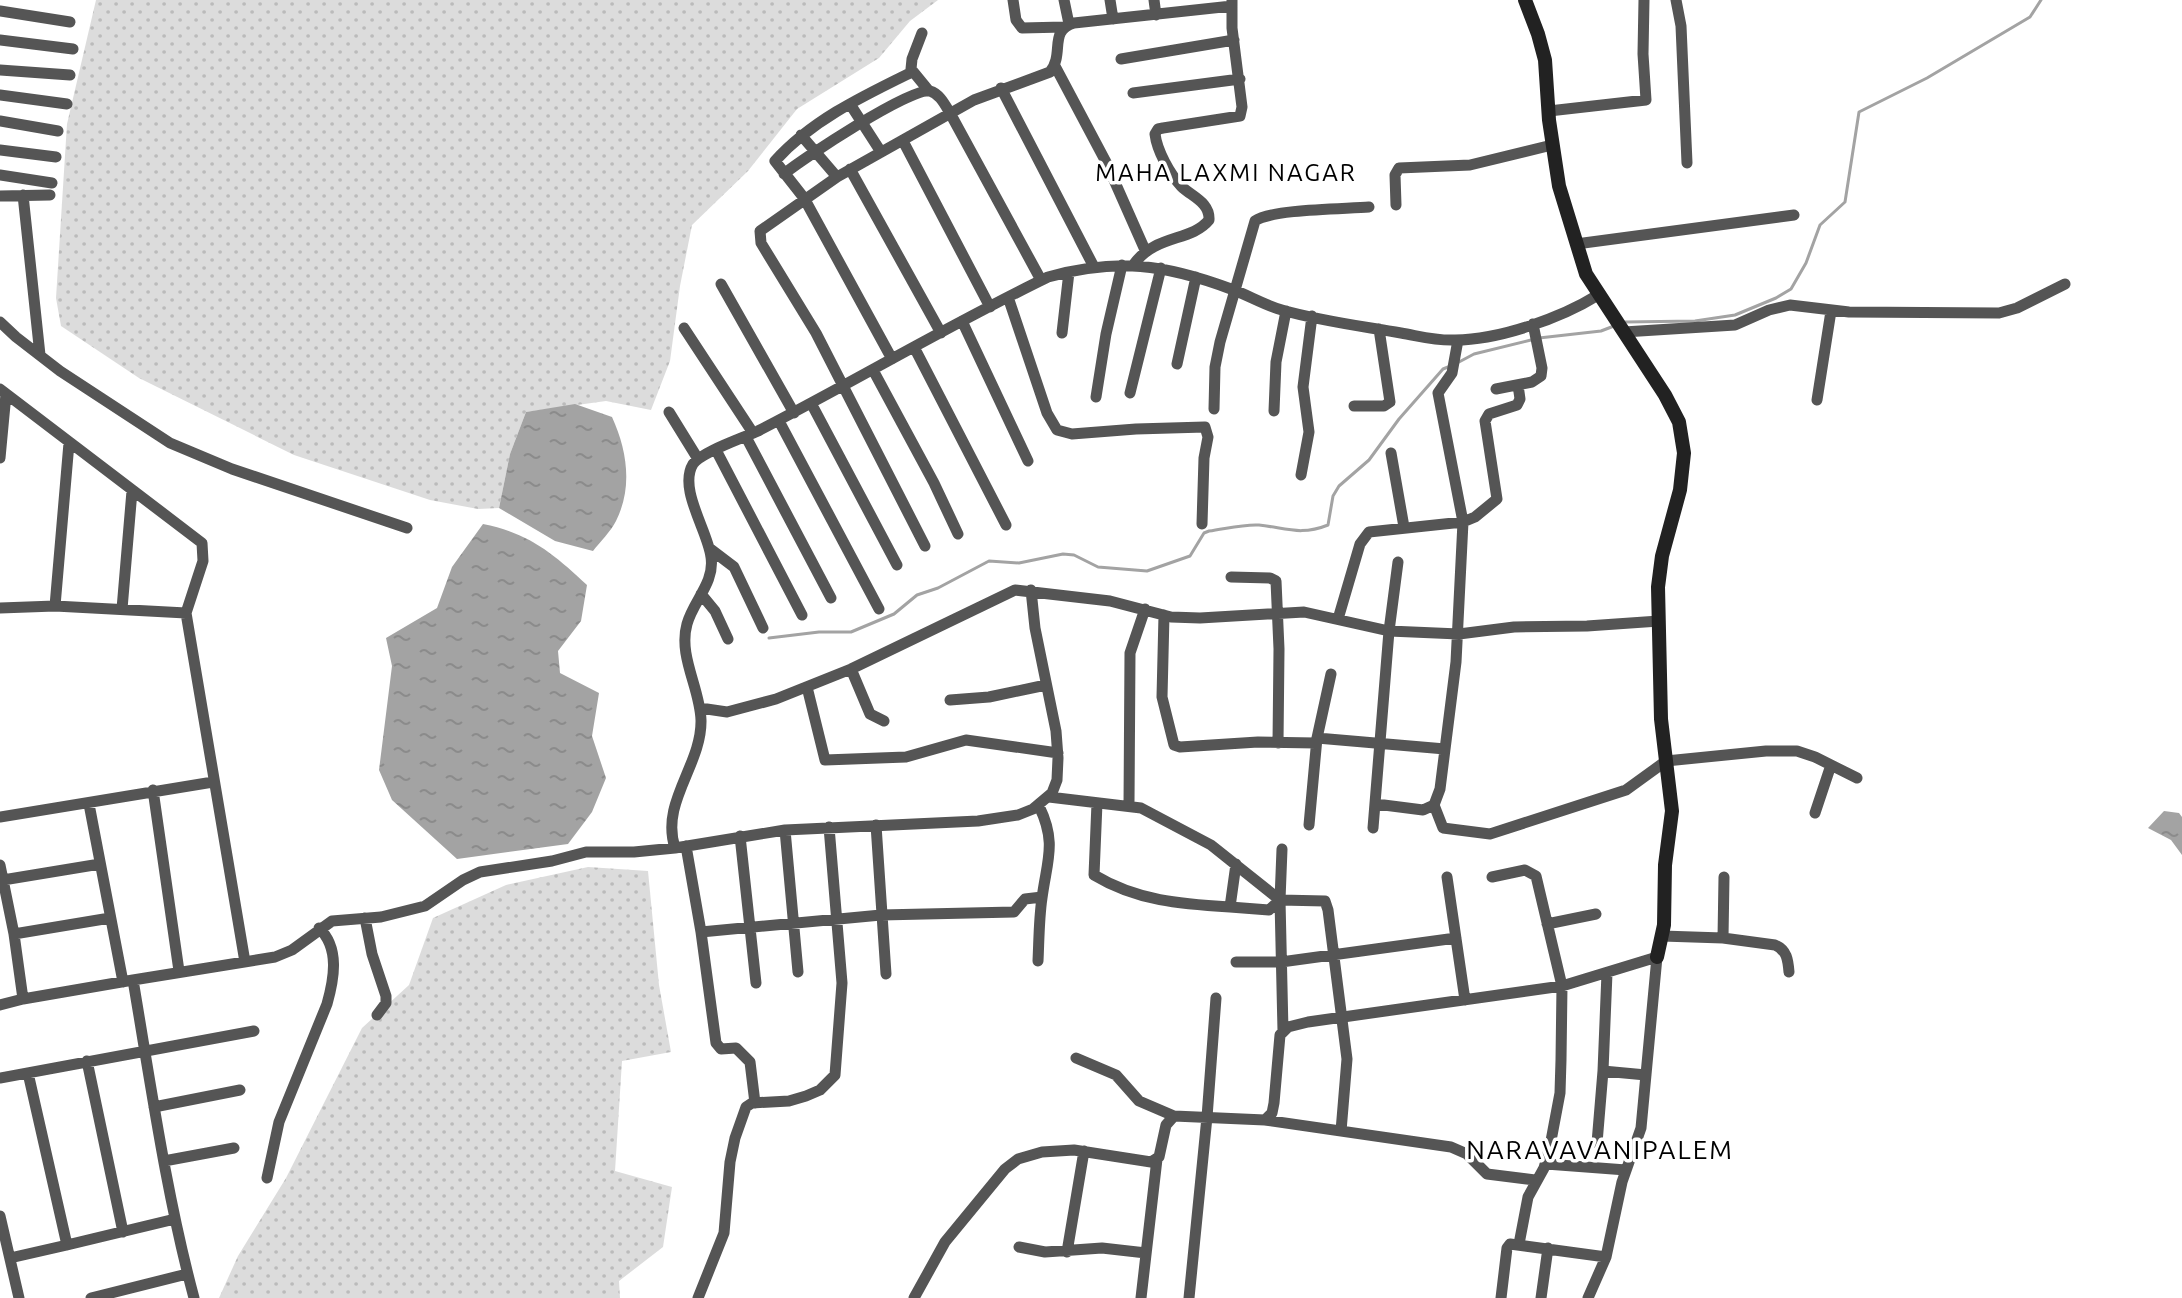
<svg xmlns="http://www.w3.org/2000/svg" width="2182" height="1298" font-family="Ubuntu,sans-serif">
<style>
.grass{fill:url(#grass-dots)}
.water{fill:url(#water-ripples)}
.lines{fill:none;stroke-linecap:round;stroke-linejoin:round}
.stream{stroke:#a3a3a3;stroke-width:3}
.street{stroke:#555;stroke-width:11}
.secondary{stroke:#222;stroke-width:14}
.labels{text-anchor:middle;stroke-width:7;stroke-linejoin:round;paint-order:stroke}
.neighbourhood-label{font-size:24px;letter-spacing:2px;fill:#000;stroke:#fff}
.quarter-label{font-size:26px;letter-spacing:2px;fill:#000;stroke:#fff}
</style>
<defs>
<pattern id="grass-dots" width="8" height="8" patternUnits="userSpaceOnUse" patternTransform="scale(2)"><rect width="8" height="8" fill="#dcdcdc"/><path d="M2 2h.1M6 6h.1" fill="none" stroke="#bbb" stroke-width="1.8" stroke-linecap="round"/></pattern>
<pattern id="water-ripples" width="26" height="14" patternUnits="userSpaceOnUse" patternTransform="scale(2)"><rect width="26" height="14" fill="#a3a3a3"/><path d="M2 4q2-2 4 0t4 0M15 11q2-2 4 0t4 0" fill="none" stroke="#8b8b8b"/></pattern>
</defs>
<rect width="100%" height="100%" fill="#fff"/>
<!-- grass -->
<path class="grass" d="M96,0H938L910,21L879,58L797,109L748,171L692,225L680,286L670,361L651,410L606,401L526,412L510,454L499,508L478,509L430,500L294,455L139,378L61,326L56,298L67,124Z
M588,867L648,871L659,985L671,1052L622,1061L615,1171L672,1187L663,1247L619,1281L620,1298H219L238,1256L286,1178L362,1028L409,985L433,918L506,885Z"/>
<!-- water -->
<path class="water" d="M575,404L612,417C627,450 633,487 616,521C611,531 600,542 593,551L555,541L499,508L510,454L526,412Z
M483,524C529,533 554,554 587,585L581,621L558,651L560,673L599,693L592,736L606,778L592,812L568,844L457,859L392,800L379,770L392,666L386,638L437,608L452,567Z
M2164,811L2179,813L2182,817V855L2171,840L2148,828Z"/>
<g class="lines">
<!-- stream -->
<path class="stream" d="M1625,322L1695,321L1735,315L1776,298L1791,289L1806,263L1820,225L1845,202L1859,112L1927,78L2030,17L2041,0
M1539,338L1601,331L1614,326
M1459,362L1474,354L1531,340
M769,638L819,632H851L894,614L917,595L938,588L989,561L1019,563L1063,554L1074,555L1098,567L1147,571L1190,556L1204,533L1209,531C1225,529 1243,524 1259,525C1286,528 1301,536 1328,525L1333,496L1339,486L1369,460L1399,419L1443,369L1448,367"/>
<!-- street -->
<path class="street" d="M1013,0L1016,20L1022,28L1064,27
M1064,0L1069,24
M1110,0L1113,19
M1154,0L1156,15
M1676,0L1681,26L1687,163
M0,11L70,22
M922,33L912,59L911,69L929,91
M0,40L73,49
M1121,59L1234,40
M1055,66L1106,162L1145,250
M0,70L70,75
M1001,88L1094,267
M1133,93L1240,79
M0,95L67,104
M850,104L881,152
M1549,111L1646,100L1643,54L1644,0
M0,121L58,131
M801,135L837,177
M903,141L990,307
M0,150L56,157
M850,169L941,333
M784,174C802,159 911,87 930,91C940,94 945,105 950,113L1041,280
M0,175L52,183
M23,195L40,355
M0,196L50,195
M1396,205L1395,175L1399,168L1470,165L1552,145
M1576,244L1794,215
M1134,264C1156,234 1191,242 1209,220C1210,202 1192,197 1181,186C1170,174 1157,151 1155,134L1158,129L1163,128L1240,116L1242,107L1232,28V0
M721,284L794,413
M1008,297L1047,413L1057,430L1072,434L1136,429L1205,427L1208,437L1204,458L1202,524
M962,321L1028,461
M0,322L16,337L60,371L170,443L232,469L407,528
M684,328L753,433
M1624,332L1735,325L1769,310L1790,305L1849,312L1999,313L2017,308L2065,284
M1062,333L1069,272
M914,347L1006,525
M892,359L804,198L775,161C812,120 863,96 912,72
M1177,364L1196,277
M873,370L934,483L958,534
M0,389L202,543L203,561L186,613L245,962
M1496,389L1532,382L1541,376L1542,368L1533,324
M1130,393L1161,268
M1096,397L1106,334L1122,265
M1817,400L1831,311
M811,403L897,565
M1354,406H1384L1390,402L1379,329
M1214,409L1215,367L1220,342L1255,221C1271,209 1345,209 1369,207
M1274,411L1276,362L1286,311
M669,412L698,459
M779,421L879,609
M746,437L831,598
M716,450L802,615
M1391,453L1404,527
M0,458L6,394
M1301,475L1309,432L1303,387L1312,316
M925,546L816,333L761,243L760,231L837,177L974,100L1050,72C1065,53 1048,31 1074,23L1232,6
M709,548L734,567L763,628
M1398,562L1389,631L1459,634L1514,627L1587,626L1659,621
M1231,577L1270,578L1276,581L1279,649L1278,743
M701,594L715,611L728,639
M55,606L69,443
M0,608L55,606L186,613
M122,609L132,491
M1164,615L1162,697L1174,745L1180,747L1258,742L1316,743
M1338,619L1360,544L1369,532L1463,522L1475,517L1497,499L1485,421L1489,414L1517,405L1520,399L1518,385
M851,669L870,714L884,721
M807,687L825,760L906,757L966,740L1058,753
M950,700L989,697L1046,685
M700,708L727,712L776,699L851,669L1015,590L1110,601L1171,617L1200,618L1304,612L1389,631L1373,828
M1317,738L1445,749
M153,790L179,971
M1049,797L1141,808L1211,845L1280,900L1325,901L1328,910L1347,1059L1341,1131
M1097,803L1094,875C1137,901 1181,904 1230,907
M89,804L123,982
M1376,804L1423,810L1434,805L1440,789L1456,662L1463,522L1438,393L1452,373L1458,340
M1129,805L1130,653L1145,609
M1434,805L1443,828L1490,834L1626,790L1666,761L1766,751H1797L1815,757L1857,778
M1815,813L1831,765
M0,817L213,782
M876,825L886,974
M1309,825L1317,738L1331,674
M785,830L798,972
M740,836L756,983
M686,846L701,932L716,1043L721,1049L736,1048L750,1062L755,1103
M675,848C660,802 702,765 701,720C700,688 678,656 687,624C693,601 715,583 711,557C708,531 678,489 693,464C701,452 743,438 758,431C855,381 949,325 1048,277C1118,258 1164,264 1231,289C1248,295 1264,305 1282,310C1320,321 1361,326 1401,333C1419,336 1436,341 1455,340C1499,340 1561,318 1598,295
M1282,849L1280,900L1283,1031
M1236,864L1230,907L1269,910L1280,900
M0,865L14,934L23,999L133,980C151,1086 166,1193 194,1298
M1447,877L1465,1000
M1492,877L1525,870L1536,876L1562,986L1561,1060L1560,1093L1550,1146L1544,1168L1528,1197L1519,1244
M3,880L100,864
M365,918L372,954L386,996V1003L377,1015
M1547,924L1596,914
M701,932L881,915L1014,912L1025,899L1042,897
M14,934L110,918
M1662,936L1723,938L1775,945C1787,950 1788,960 1789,972
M1723,938L1724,877
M1038,961C1039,940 1039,918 1042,898C1047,860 1057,843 1039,806
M1236,962H1281L1456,938
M133,980L275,957L292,950L332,921L381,917L425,906L463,880L480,872L552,861L586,852H634L675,848L785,830L978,821L1018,815L1033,809L1052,793L1057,780L1058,758L1056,731L1035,628L1031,590
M0,1005L23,999
M1076,1058L1116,1075L1139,1101L1174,1116
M87,1061L123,1232
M1603,1071L1607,973
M0,1078L254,1031
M154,1107L240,1090
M1265,1120L1451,1147L1467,1154L1487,1174L1535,1180
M1597,1143L1603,1071L1646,1075
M164,1161L234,1148
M1546,1164L1626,1170
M267,1178L279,1122L327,1004C334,979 340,948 319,928
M0,1216L19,1298
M67,1245L175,1219
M1019,1247L1045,1252L1102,1248L1146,1253
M1067,1252L1084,1151
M10,1258L67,1245L28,1073
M91,1298L187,1274
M698,1298L724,1233L730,1162L735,1138L746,1107L752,1103L789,1101L806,1096L820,1090L835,1075L842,983L829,827
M914,1298L945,1242L1005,1169L1018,1159L1042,1152L1074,1150L1151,1162L1159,1157L1166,1125L1174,1116L1265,1120L1272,1113L1274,1103L1280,1035L1288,1027L1308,1022L1562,986L1657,957L1641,1128L1622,1182L1606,1257L1588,1298
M1141,1298L1157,1159
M1189,1298L1207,1117L1216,998
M1501,1298L1507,1248L1510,1244L1606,1257
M1541,1298L1548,1248"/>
<!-- secondary -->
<path class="secondary" d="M1525,0L1538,34L1545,60L1549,120L1559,186L1586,274L1665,395L1679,422L1684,453L1680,490L1662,556L1658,587L1661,719L1672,811L1665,865L1664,925L1657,957"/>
</g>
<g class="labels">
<!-- neighbourhood labels -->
<g class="neighbourhood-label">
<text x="1226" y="181">MAHA LAXMI NAGAR</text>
</g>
<!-- quarter labels -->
<g class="quarter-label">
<text x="1600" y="1159">NARAVAVANIPALEM</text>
</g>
</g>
</svg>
